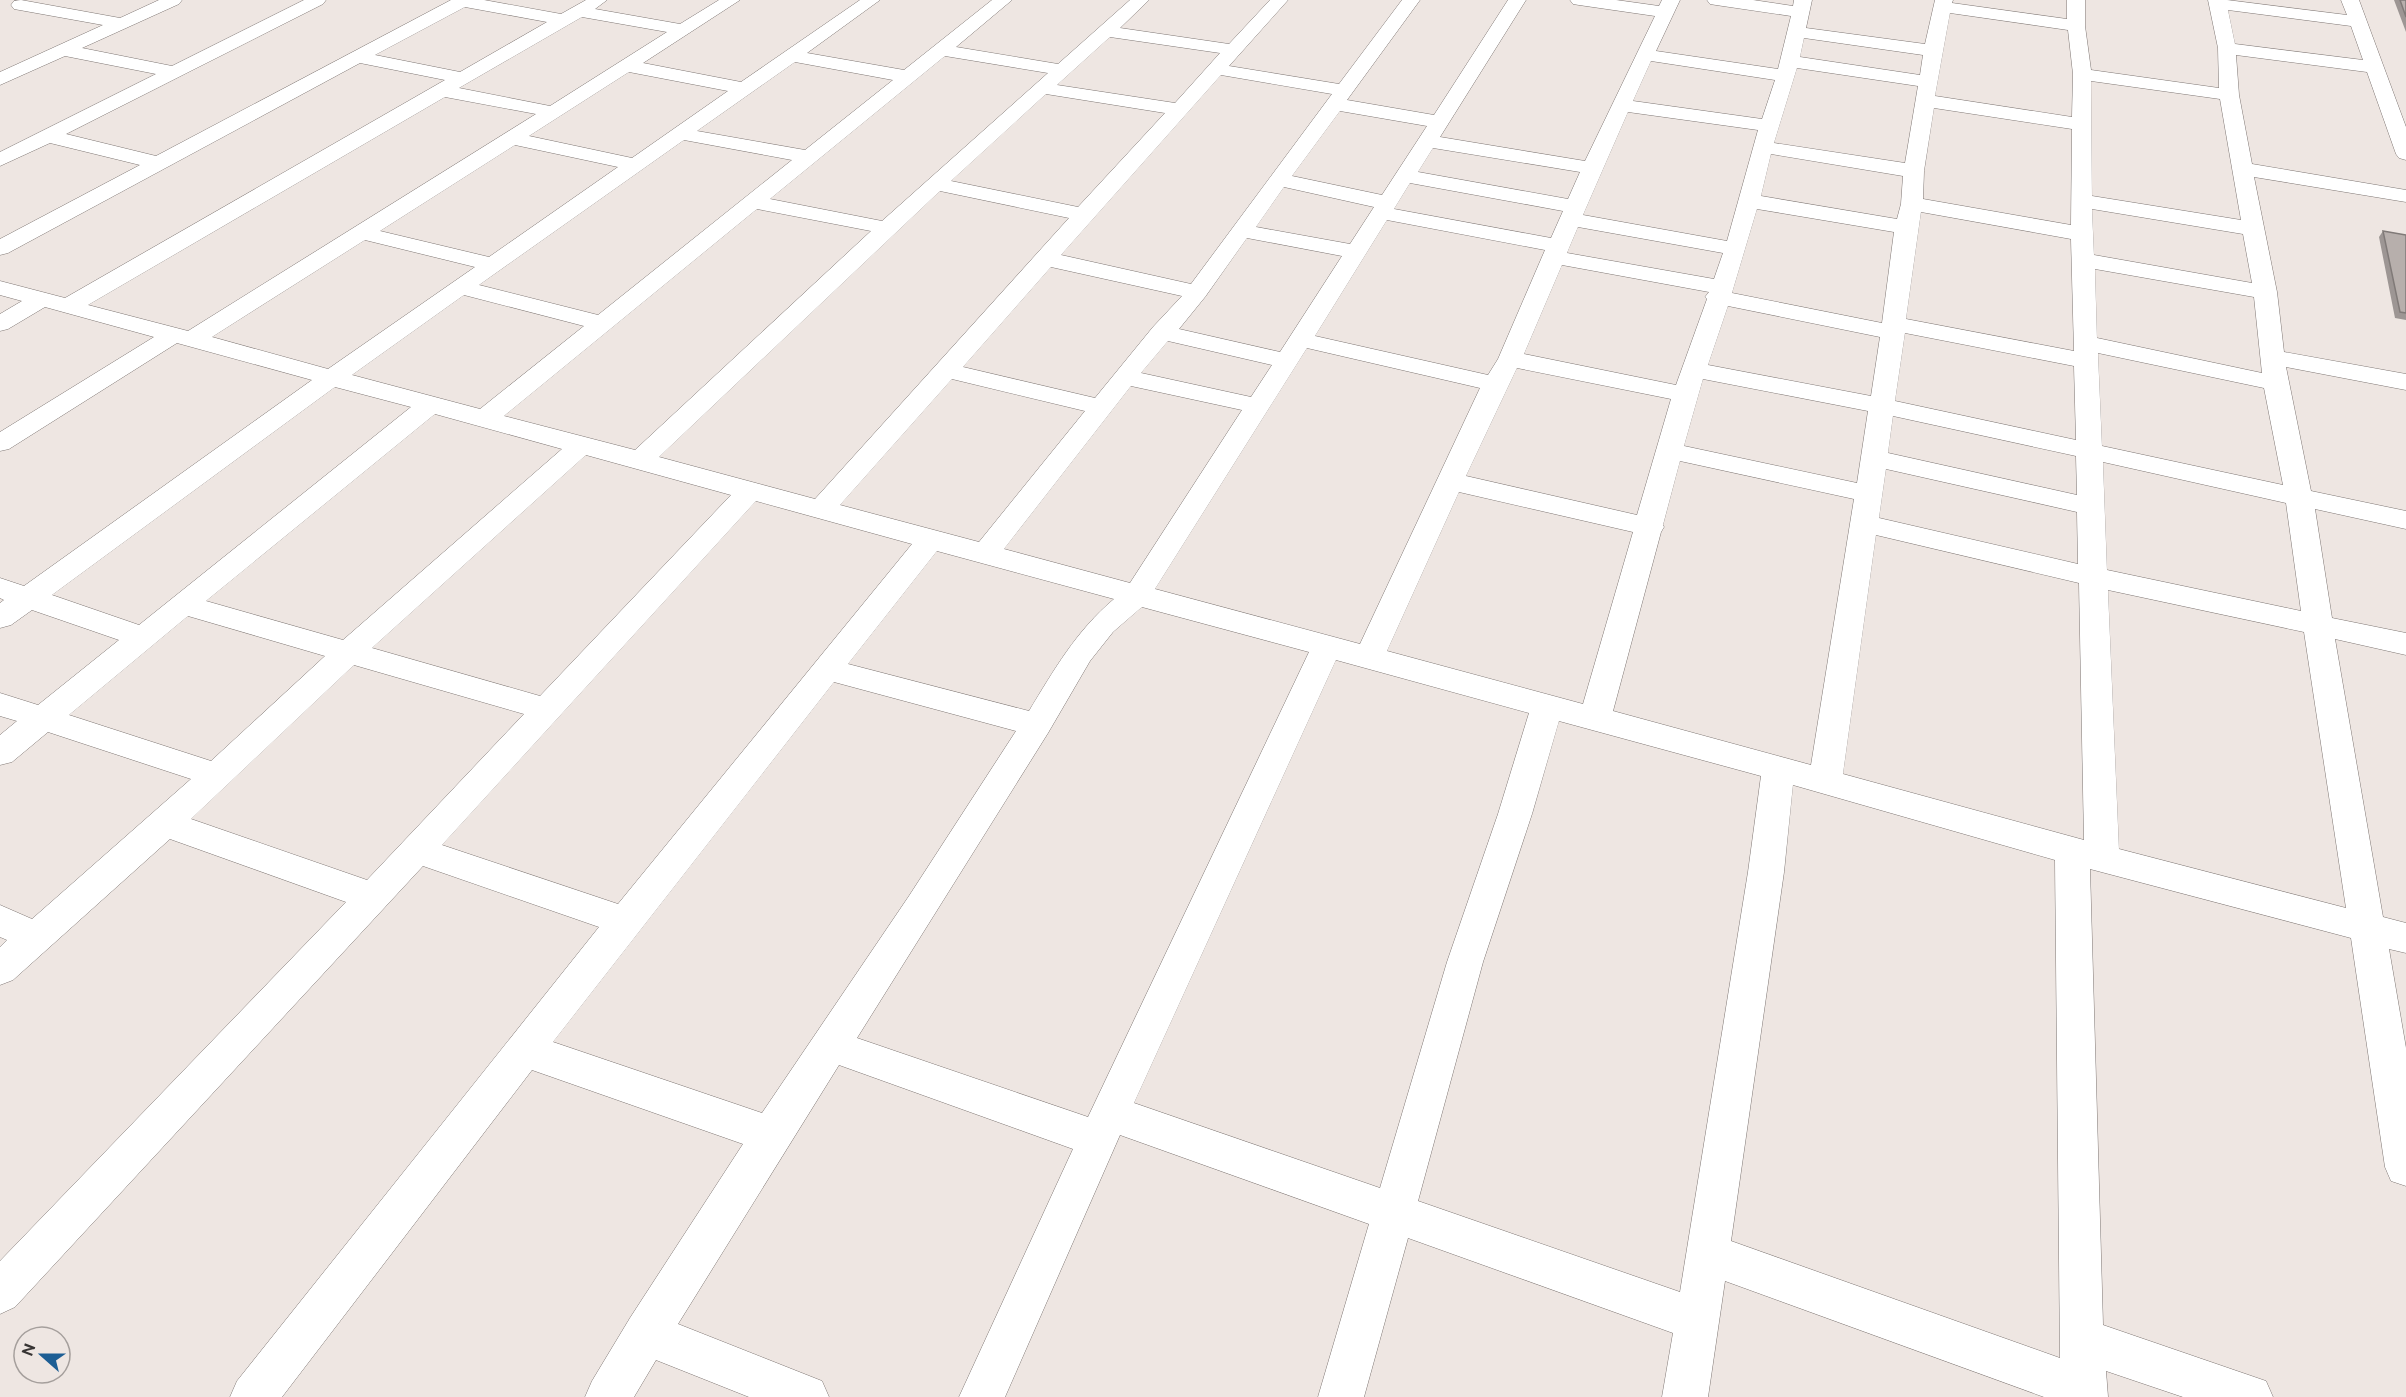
<svg xmlns="http://www.w3.org/2000/svg" width="2406" height="1397" font-family="Ubuntu,sans-serif">
<style>
.lines{fill:none;stroke-linecap:round;stroke-linejoin:round}
.street-casing{stroke:#7f7774;stroke-width:1}
.street{fill:#fff;fill-rule:evenodd}
.wall{fill:#9d9694}
.building{fill:#b7afac;stroke:#807a78;stroke-width:1.5}
</style>
<rect width="100%" height="100%" fill="#eee6e2"/>
<g class="lines">
<!-- street casing -->
<g class="street-casing">
<path id="street" d="M21,0L120,18L159,0H182L179,4L82,48L172,66L304,0H326L323,4L66,134L156,156L451,0H484L561,14L586,0H607L595,9L680,24L719,0H740L643,63L741,82L860,0H880L807,53L904,70L992,0H1012L956,47L1058,64L1130,0H1149L1120,28L1229,44L1270,0H1288L1229,66L1339,84L1402,0H1420L1347,100L1434,115L1508,0H1526L1440,137L1585,161L1655,16L1579,5L1573,4L1570,0H1616L1659,6L1662,0H1680L1656,51L1778,69L1791,16L1716,5L1710,4L1707,0H1753L1793,6L1794,0H1812L1806,28L1925,44L1935,0H1953L1952,3L2067,19V0H2085V26L2091,70L2219,88L2218,48L2208,0H2227L2347,15L2341,0H2359L2406,127V160L2399,158L2396,154L2367,72L2236,55L2239,95L2252,164L2406,190V202L2254,177L2277,292L2284,352L2406,374V390L2286,367L2311,491L2406,511V529L2315,509L2332,618L2406,633V655L2335,639L2383,917L2406,923V953L2389,949L2406,1048V1186L2391,1181L2385,1167L2351,938L2090,869L2103,1325L2266,1381L2273,1397H2183L2106,1371L2108,1397H2044L1725,1281L1708,1397H1662L1673,1333L1408,1238L1364,1397H1318L1369,1224L1120,1135L1005,1397H959L1073,1149L839,1065L678,1324L822,1381L829,1397H749L656,1360L634,1397H585L592,1381L630,1318L743,1144L532,1070L282,1397H230L237,1381L599,927L423,866L15,1307L0,1314V1261L346,902L170,839L13,980L0,985V947L7,940L0,937V905L32,919L191,779L48,732L12,762L0,765V735L17,721L0,716V693L38,705L119,640L32,610L11,625L0,628V603L4,600L0,598V578L24,586L312,380L177,343L9,449L0,451V432L154,337L45,307L8,329L0,331V314L22,301L0,295V281L65,298L445,80L360,63L8,253L0,255V239L140,165L50,143L0,166V152L156,74L65,56L0,85V72L103,25L14,9L11,5L14,1ZM465,7L547,22L460,72L375,55ZM2228,10L2351,26L2363,60L2235,44ZM1950,13L2068,30L2073,74L2072,117L1935,96ZM582,17L667,32L550,106L459,88ZM1110,37L1220,53L1175,103L1057,85ZM1804,38L1923,55L1920,75L1800,57ZM945,56L1048,73L882,221L770,199ZM1651,61L1775,80L1762,119L1633,101ZM795,62L893,80L805,150L697,131ZM1797,68L1918,86L1905,163L1774,143ZM629,72L728,91L632,158L529,136ZM1221,75L1332,94L1191,284L1061,255ZM2091,81L2220,99L2241,220L2092,196ZM1046,94L1165,113L1078,207L951,181ZM445,97L536,114L188,331L88,305ZM1934,108L2072,129L2071,225L1923,199L1924,171ZM1340,111L1427,126L1382,195L1292,176ZM1628,112L1758,130L1727,241L1583,215ZM684,140L792,160L598,315L479,285ZM515,145L618,167L489,257L380,231ZM1433,148L1580,172L1568,199L1418,172ZM1771,154L1903,176L1901,204L1897,219L1761,196ZM1410,183L1563,211L1551,238L1394,209ZM1284,187L1374,207L1350,244L1256,227ZM940,191L1069,218L815,499L659,457ZM757,209L871,231L635,450L504,416ZM1757,209L1894,232L1882,323L1732,293ZM2092,209L2243,234L2252,283L2094,255ZM1921,212L2071,239L2074,351L1906,319ZM1387,220L1545,250L1498,359L1488,375L1315,336ZM1578,227L1723,253L1714,279L1567,253ZM1247,238L1342,256L1280,352L1179,329L1205,297ZM365,240L475,267L328,369L212,337ZM1562,265L1709,292L1705,297L1707,299L1676,385L1524,354ZM1051,267L1182,296L1153,327L1095,398L963,367ZM2095,269L2254,297L2262,373L2097,338ZM464,295L584,326L480,409L352,375ZM1728,306L1880,337L1871,396L1708,365ZM1905,333L2074,366L2076,440L1895,401ZM1168,341L1272,365L1251,397L1141,373ZM1307,348L1480,388L1360,644L1155,589ZM2098,353L2264,388L2283,485L2102,446ZM1517,368L1671,399L1637,515L1466,476ZM952,379L1085,411L979,542L840,505ZM1703,379L1868,411L1857,483L1684,446ZM1131,386L1242,410L1130,583L1004,549ZM335,387L411,407L139,625L52,595ZM435,414L562,449L343,640L206,601ZM1893,416L2076,456L2077,495L1888,453ZM586,455L731,495L540,696L372,648ZM1680,461L1854,499L1811,765L1613,711L1661,532L1664,527L1663,525ZM2103,462L2286,503L2301,611L2107,570ZM1886,469L2077,512L2078,564L1879,518ZM1459,492L1633,532L1583,704L1387,651ZM756,501L912,544L618,904L442,845ZM1876,535L2079,583L2084,840L1843,774ZM937,551L1114,599C1076,631 1054,670 1029,711L848,664ZM2108,590L2304,632L2346,908L2119,849ZM1142,607L1309,652L1088,1117L857,1038L1048,733L1090,661L1113,632ZM188,616L325,656L211,761L69,715ZM1336,660L1529,713L1498,814L1447,962L1380,1188L1134,1103ZM354,665L524,714L367,880L191,819ZM834,682L1016,731L909,896L762,1113L553,1042ZM1559,721L1761,776L1748,872L1680,1292L1418,1201L1483,962L1532,814ZM1793,785L2055,860L2060,1358L1731,1241L1784,872Z"/>
</g>
<!-- street -->
<use href="#street" class="street"/>
</g>
<!-- wall -->
<path class="wall" d="M2394,0H2406V32Z
M2383,231L2406,235V320L2395,318L2379,237Z"/>
<!-- building -->
<path class="building" d="M2400,0H2406V17Z
M2383,231L2406,235V313L2400,312Z"/>
<!-- north arrow -->
<g transform="translate(42 1355) rotate(291)"><circle r="28" fill="#eee6e2" stroke="#a59f9c" stroke-width="1.5"/>
<path d="M0-4.5L10 22L0 15L-10 22Z" fill="#1d5e94"/>
<text y="-9" font-size="16" font-weight="bold" text-anchor="middle" fill="#373433">N</text>
</g>
</svg>
